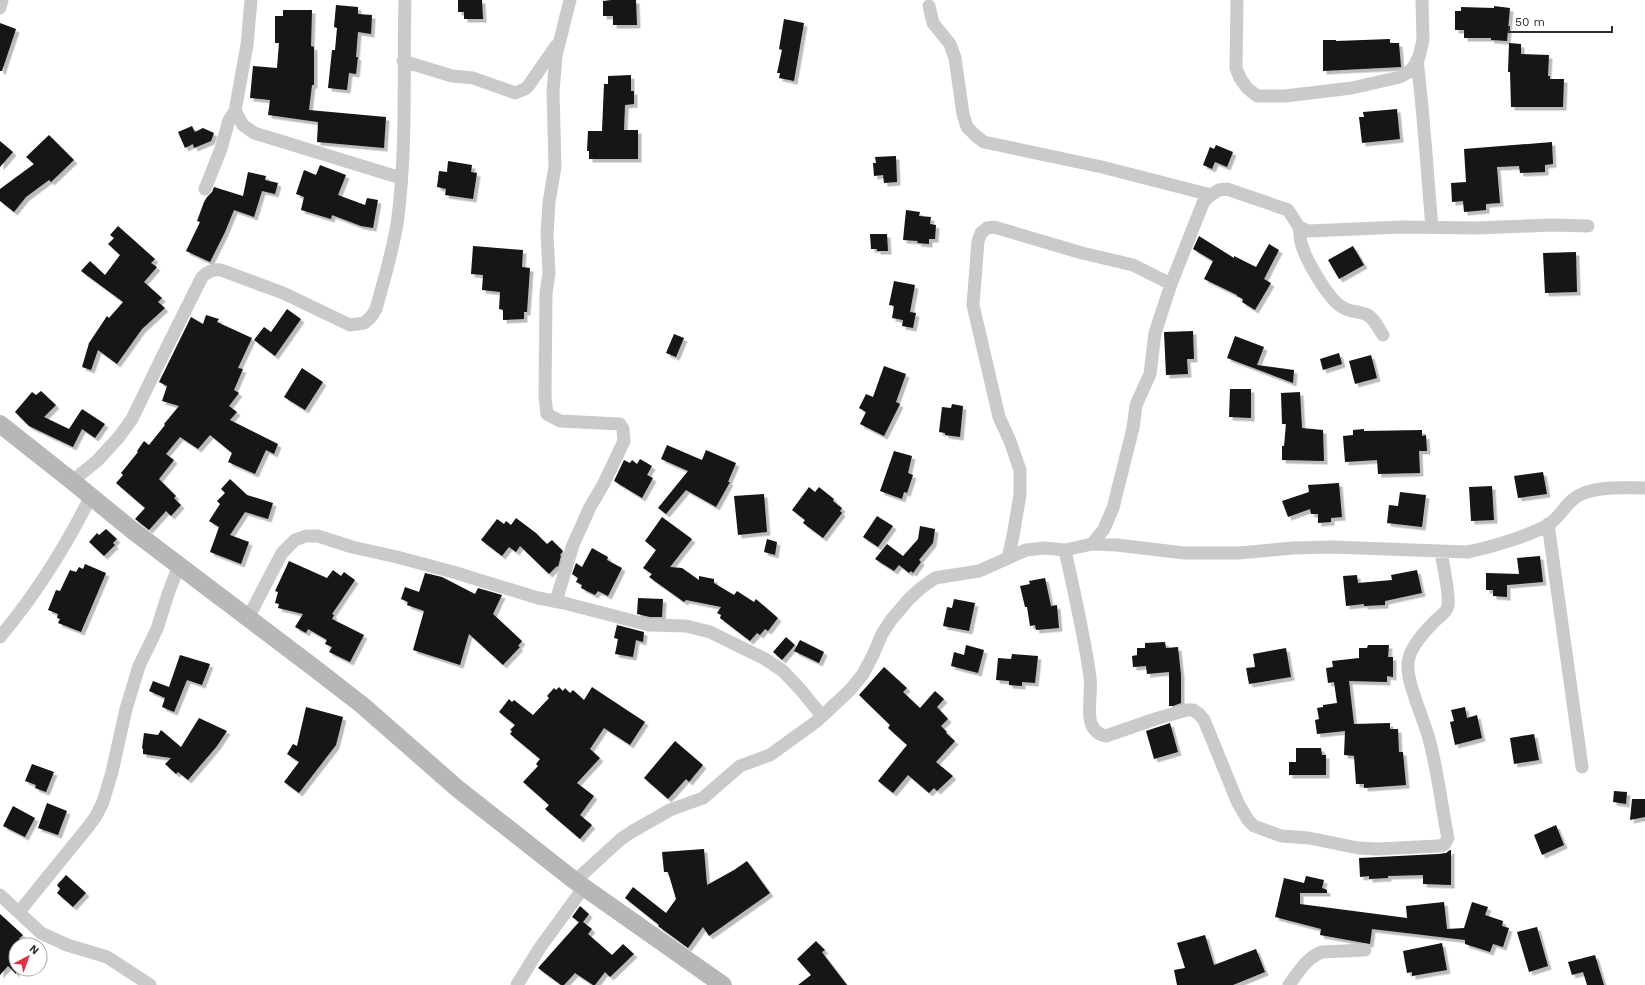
<svg xmlns="http://www.w3.org/2000/svg" width="1645" height="985" font-family="'Work Sans',sans-serif">
<style>
.building{fill:#141414;filter:url(#shadow)}
.lines{fill:none;stroke-linecap:round;stroke-linejoin:round}
.street{stroke:#cacaca;stroke-width:13}
.secondary{stroke:#b7b7b7;stroke-width:18}
</style>
<defs>
<filter id="shadow"><feDropShadow dx="3.5" dy="3.5" stdDeviation="0" flood-color="#0004"/></filter>
</defs>
<rect width="100%" height="100%" fill="#fff"/>
<!-- building -->
<path class="building" d="M458,0H482L483,19H464V12H458Z
M611,0H636L637,25H613V16H603V1Z
M336,5L358,7V14L372,15L371,34L358,32L356,57H358L356,74L349,73L347,90L328,88L332,50H335L337,28L334,27Z
M1494,6L1510,8L1507,41L1491,40V38H1464V30H1455V11H1461V7L1494,8Z
M283,10H312L311,46L314,47V85H312L309,110L386,117L384,148L317,142L318,122L268,115L270,100L250,98L253,66L277,68L279,43H275V16H283Z
M784,19L804,23L794,81L779,78L780,73H777L782,50L779,49Z
M0,23L16,29L2,71H0Z
M1390,39V43H1399L1401,67L1323,71V40H1336V41Z
M1509,43L1521,44V54L1549,55L1548,76H1550V79H1564L1563,107H1511L1510,72H1508Z
M631,75V91H634V104L625,105L624,130H638V159H589V151H587L588,131H602L604,84H608V76Z
M1397,109L1400,139L1362,143L1359,117H1364L1363,112Z
M192,126L195,132L203,128L214,133L211,141L194,148L193,144L185,148L178,132Z
M49,135L74,160L51,182L49,180L26,197L14,212L0,201V189L34,164L26,157Z
M0,141L13,152L0,167Z
M1552,142L1553,164L1545,165V172L1520,173L1519,166L1497,167L1500,203L1486,204V210L1464,212L1463,201L1452,202L1451,183L1466,182L1464,149Z
M1216,145L1233,152L1227,167L1215,162L1212,169L1203,165L1210,147L1214,149Z
M896,156L897,182L884,183L883,175L874,176L873,163H876L875,157Z
M448,161L472,165L471,172L477,173L473,199L445,195L446,189L437,187L439,171L447,172Z
M320,165L346,175L338,195L365,205L367,198L378,200L373,228L361,226L332,215L331,219L301,210L304,197L296,194L304,170L316,175Z
M248,172L266,176L265,180L278,183L275,194L262,191L254,217L234,210L225,232L210,262L186,251L200,222L197,221L204,202L207,197L212,192L214,187L243,196Z
M906,210L920,212L919,216L931,217L930,224L936,225L935,239H929V244L917,243L918,241L903,240Z
M118,226L155,259L151,263L157,267L144,282L162,298L158,302L165,308L142,329L117,364L98,350L91,370L82,367L89,343L107,316L109,318L123,302L81,271L90,261L105,275L120,255L108,244L114,238L110,235Z
M870,234H887L888,251H877V249H871Z
M1199,236L1234,258V256L1256,267L1269,244L1279,250L1264,279L1271,283L1255,310L1242,302L1243,299L1237,296V295L1204,279L1213,261L1193,249Z
M473,246L523,250L522,267L530,268L527,312H524V319L503,320V310L499,309L500,292L482,290L483,275L471,274Z
M1353,246L1364,265L1339,279L1328,260Z
M1576,252L1577,292L1545,293L1543,253Z
M894,281L915,285L910,312L916,313L913,328L902,326L903,320L892,318L894,306L889,305Z
M287,309L301,319L275,356L254,340L264,327L271,332Z
M206,315L219,319L217,322L252,338L238,368L243,369L234,390L239,393L229,406L237,412L230,420L278,444L274,454L266,450L255,474L228,462L232,453L210,435L198,449L180,437L166,454L174,460L159,479L176,496L174,498L181,505L171,516L166,511L149,530L135,519L145,508L116,483L123,475L121,473L138,452L137,451L144,441L149,445L165,425L164,424L179,406L162,401L167,386L159,382L191,317L203,324Z
M1193,331L1194,359H1187L1188,374L1166,375L1164,332Z
M674,334L684,338L676,357L666,353Z
M1235,336L1264,347L1257,365L1294,370L1293,383L1227,358Z
M1339,353L1342,364L1323,370L1320,359Z
M1371,355L1377,378L1355,384L1349,361Z
M884,366L906,374L896,402L900,404L884,436L860,424L866,412L859,408L866,394L873,397Z
M302,368L323,382L305,410L284,397Z
M1230,389H1251V418L1229,417Z
M41,391L56,405L44,417L69,429L82,409L105,424L95,438L82,429L73,447L29,426L15,412L32,392L36,395Z
M1300,392L1302,428L1323,430L1324,461L1282,460V446H1284L1286,424H1282L1281,393Z
M952,404L963,406L960,437L945,435V433L939,432L942,407L951,408Z
M1364,429V431L1422,430V436L1426,435L1427,451H1419L1420,473L1378,474L1377,460L1345,462L1343,436L1353,435V430Z
M667,445L702,460L706,450L736,463L728,482H730L716,507L686,490L666,514L658,508L688,471L661,459Z
M894,451L912,456L908,473L913,475L907,493L904,492L902,499L880,491Z
M640,459L652,466L647,475L653,478L642,498L614,481L624,460L630,463L632,460L637,464Z
M1543,472L1547,494L1518,498L1514,476Z
M230,479L247,495L273,503L268,519L245,512L230,535L249,542L241,564L210,552L219,527L209,521L220,504L217,501L225,493L221,489Z
M1339,483L1342,517L1331,518V522L1318,523V514H1311L1310,509L1288,517L1282,501L1309,492L1308,485Z
M1492,486L1494,520L1471,521L1469,487Z
M809,487L815,492L819,487L834,499L833,501L842,508L840,511L842,513L823,538L803,523L805,520L792,510Z
M1400,492L1426,495L1422,527L1387,523L1389,505L1398,506Z
M764,494L767,532L738,535L734,496Z
M877,516L893,526L878,547L863,537Z
M662,517L692,539L670,567L682,568L699,580V576L714,579V583L734,595L737,591L754,602L756,599L778,618L768,631L765,629L760,635L757,633L750,641L720,618L721,615L717,613L721,607L686,600L684,602L649,577L652,574L643,568L656,550L645,541Z
M516,518L536,533L547,544L552,540L563,551L560,555L561,556L558,567L557,566L549,574L520,546L516,552L509,547L502,556L481,540L497,519L504,524L506,521L511,525Z
M920,526L935,529L933,543L919,560L921,562L913,573L911,571L909,573L899,565L894,571L875,559L887,544L903,556L918,539Z
M106,529L117,539L113,543L115,545L104,556L89,542L97,533L99,535Z
M767,539L777,542L775,555L764,552Z
M592,548L608,557L607,560L622,568L608,596L598,591L595,595L581,588L582,585L576,582L578,578L572,574L576,563L582,567Z
M1540,556L1543,582L1507,585V597L1493,596V590H1486V573L1519,574L1517,558Z
M289,561L327,578L333,570L341,576L344,572L355,580L332,614L334,615L332,619L364,635L350,662L329,652L332,647L325,644L327,640L308,629L306,633L295,627L303,614L278,608L279,604L275,603L278,592L275,591Z
M85,564L106,573L81,632L58,623L60,619L57,618L58,614L48,610L56,590L60,591L70,570L76,572L79,567L83,569Z
M1417,570L1422,593L1385,601V605L1364,606V604L1346,606L1343,576L1357,575L1358,583L1392,580L1391,575Z
M425,573L442,577L475,594L478,588L502,595L493,614L522,641L518,646L520,647L503,665L469,634L460,665L413,650L424,611L407,605L408,602L401,599L405,587L419,592Z
M1045,578L1051,606L1057,605L1059,628L1036,630L1035,625L1030,626L1027,607H1025L1020,586L1030,584L1029,581Z
M638,598L663,599L662,617H650L637,614Z
M954,599L975,603L969,631L943,626L947,607L952,608Z
M617,625L644,632L643,642L636,640L633,657L615,654L618,639L614,638Z
M786,637L795,645L782,660L773,652Z
M800,640L824,652L819,663L794,651Z
M1165,642L1166,648L1178,647L1181,675V703L1173,706H1169V672L1147,674L1146,666L1133,667L1132,656L1137,655V648H1145V643Z
M966,645L984,650L978,673L951,666L954,652L964,655Z
M1368,645H1389L1388,657H1393V677L1387,676V682L1349,681L1354,724L1390,723V729H1398L1399,752H1403L1406,785L1364,788V784H1356L1354,756L1344,755L1345,731L1317,734L1315,720L1319,719L1317,708L1323,707V705L1337,703L1334,682L1328,683L1326,668L1333,667L1332,661L1359,658V648H1367Z
M1286,648L1291,677L1249,684L1246,668L1255,667L1253,654Z
M1012,654L1038,656L1035,683L1022,682V686L1009,685V681L996,680L998,658L1011,659Z
M180,655L210,664L202,685L187,680L174,712L162,707L165,698L149,691L153,681L169,687Z
M884,667L907,688L903,692L920,708L935,691L944,699L937,707L948,719L941,726L947,732L946,733L955,741L936,762L953,776L937,791L934,788L929,793L908,775L893,793L878,781L907,745L888,728L890,725L859,695Z
M559,687L563,691L565,688L570,693L573,690L584,700L592,687L645,722L630,745L604,728L590,749L600,758L577,783L594,796L580,815L592,825L580,839L545,809L549,805L523,782L538,766L536,764L540,759L510,734L512,731L510,730L515,725L499,712L509,699L512,702L514,700L533,715L549,698L547,696L554,688L556,690Z
M306,707L343,717L336,745L299,793L284,782L299,762L287,754L293,744L297,746Z
M1465,707L1467,718L1477,715L1482,738L1455,745L1450,722L1454,721L1451,710Z
M199,718L227,731L217,746L188,780L178,772L176,774L165,764L171,758L143,754V749L142,748L144,733L158,735L161,730L181,747Z
M1170,723L1178,752L1154,759L1146,731Z
M1534,734L1539,760L1514,764L1510,738Z
M675,741L703,765L689,782L686,779L668,799L644,778Z
M1296,748H1321L1322,755H1326V775H1289V762H1296Z
M32,764L54,772L46,792L35,788L36,785L25,781Z
M1614,791L1627,792L1626,804L1613,802Z
M1632,799H1645V817L1630,820Z
M47,803L67,811L58,835L38,828Z
M13,806L35,818L25,837L3,826Z
M1556,825L1564,845L1542,855L1534,835Z
M704,849L707,885L734,870L747,861L770,893L709,936L703,927L688,948L658,926L659,925L625,898L633,887L666,913L676,899L668,872H664L662,852Z
M1450,850H1451V885L1423,884V875L1388,876V878L1369,879V876L1360,877L1359,858L1438,854L1446,853Z
M66,875L86,893L73,907L57,893L60,889L57,885Z
M1306,876L1324,880L1322,888L1327,890V893H1300V904L1407,918L1406,906L1444,902L1447,929L1464,928L1472,902L1488,907L1485,915L1503,921L1502,926L1509,928L1503,947L1493,944L1490,952L1465,944V940L1372,929L1370,944L1320,935L1321,929L1275,917L1284,878L1304,883Z
M580,906L589,914L583,922L592,929L588,934L612,955L623,944L634,954L610,977L605,972L595,985H593L575,973L564,985H561L538,968L579,922L572,917Z
M0,914L23,935L19,939L26,945H16V974L8,966L0,975Z
M1537,927L1548,966L1529,972L1517,932Z
M1205,935L1214,965L1256,949L1265,972L1233,985H1177L1174,970L1185,968L1177,943Z
M816,941L825,950L822,952L824,955L847,985H798L811,975L797,959Z
M1442,943L1447,970L1412,976V972L1407,973L1403,951Z
M1595,955L1604,985H1587L1583,972L1572,975L1568,962Z"/>
<g class="lines">
<!-- street -->
<path class="street" d="M251,0L247,45L235,111L243,125L254,133L401,178
M1237,0L1236,68L1240,78L1247,88L1257,96H1285L1352,88L1400,77L1410,71L1415,65L1419,57L1423,40L1422,0
M929,6L933,23L950,44L955,58L963,114L967,127L976,136L984,142L1102,167L1211,195
M0,8L2,0
M1417,60C1424,116 1427,172 1432,227
M403,61L452,76L473,78L515,93L525,89L529,85L556,46
M205,189L221,149L229,120L235,111
M1299,227C1300,232 1300,237 1301,242C1304,257 1328,299 1342,307C1349,312 1357,311 1365,314C1374,317 1378,328 1383,335
M72,481L97,461L119,437L132,419L164,353L202,277C208,271 213,269 221,270L283,293L350,325L364,323L371,317L376,309C384,279 394,248 398,217C407,145 403,72 405,0
M1548,524L1582,767
M1092,544L1104,529L1113,508L1133,428L1136,405L1150,374L1155,333L1171,284L1203,203L1208,197L1219,190L1227,189L1288,210L1299,227L1308,231L1402,227L1477,228L1552,225L1588,226
M1065,550C1074,592 1084,634 1090,677C1092,691 1087,711 1091,723C1094,731 1098,734 1106,736L1155,719L1187,710H1193L1199,714L1204,720L1238,803L1248,820L1254,826L1281,836L1309,838L1358,848L1377,849L1438,846L1444,845L1448,838C1441,805 1438,771 1429,739C1424,719 1406,682 1408,663C1409,649 1424,632 1434,622C1438,617 1446,614 1448,606C1450,595 1443,565 1441,552
M1008,558L1013,536L1020,495V470L1010,441L999,417L973,305L978,241L981,233L987,228L994,227L1082,253L1133,265L1171,284
M556,601L573,545L590,507L603,485L624,441L623,429L620,424L560,421L547,414L545,397L546,293L549,273L547,234L549,202L555,167L553,91L556,56L570,0
M248,618L282,553L295,540L306,536H318L352,547L397,557L453,572L538,598L564,603L649,625L686,626L710,632L765,659L783,671L800,689L822,716
M0,637C36,594 66,546 91,496
M575,881L621,839L633,831L670,810L703,798L740,766L770,755L817,721L850,690L863,674L873,655L882,634L891,620L909,599L921,588L935,578L979,571L1026,550L1044,548L1065,550L1092,544L1117,545L1184,553H1239L1293,548L1332,547L1467,552C1488,548 1529,536 1548,525C1563,515 1566,500 1584,493C1603,486 1625,488 1645,488
M0,895L41,933L67,945L107,957L150,985
M19,912L88,827L96,816L103,802L112,772L126,709L139,666L157,629L168,594L179,565
M517,985L539,949L584,887
M1289,985C1298,973 1307,957 1322,952L1365,950"/>
<!-- secondary -->
<path class="secondary" d="M0,424L72,481L132,530L313,667L362,705L458,789L575,881L723,985"/>
</g>
<!-- north arrow -->
<g transform="translate(28 957) rotate(41)"><circle r="19" fill="#ffffff" stroke="#ababab"/>
<path d="M0-3L7 15L0 10L-7 15Z" fill="#e42f43"/>
<text y="-6" font-size="11" font-weight="bold" text-anchor="middle" fill="#2d2d2d">N</text>
</g>
<!-- scale -->
<path d="M1509 26v6h103v-6" fill="none" stroke="#2d2d2d" stroke-width="2"/>
<text x="1515" y="26" font-size="12" fill="#2d2d2d" stroke="#ffffff" stroke-width="3" paint-order="stroke">50 m</text>
</svg>
